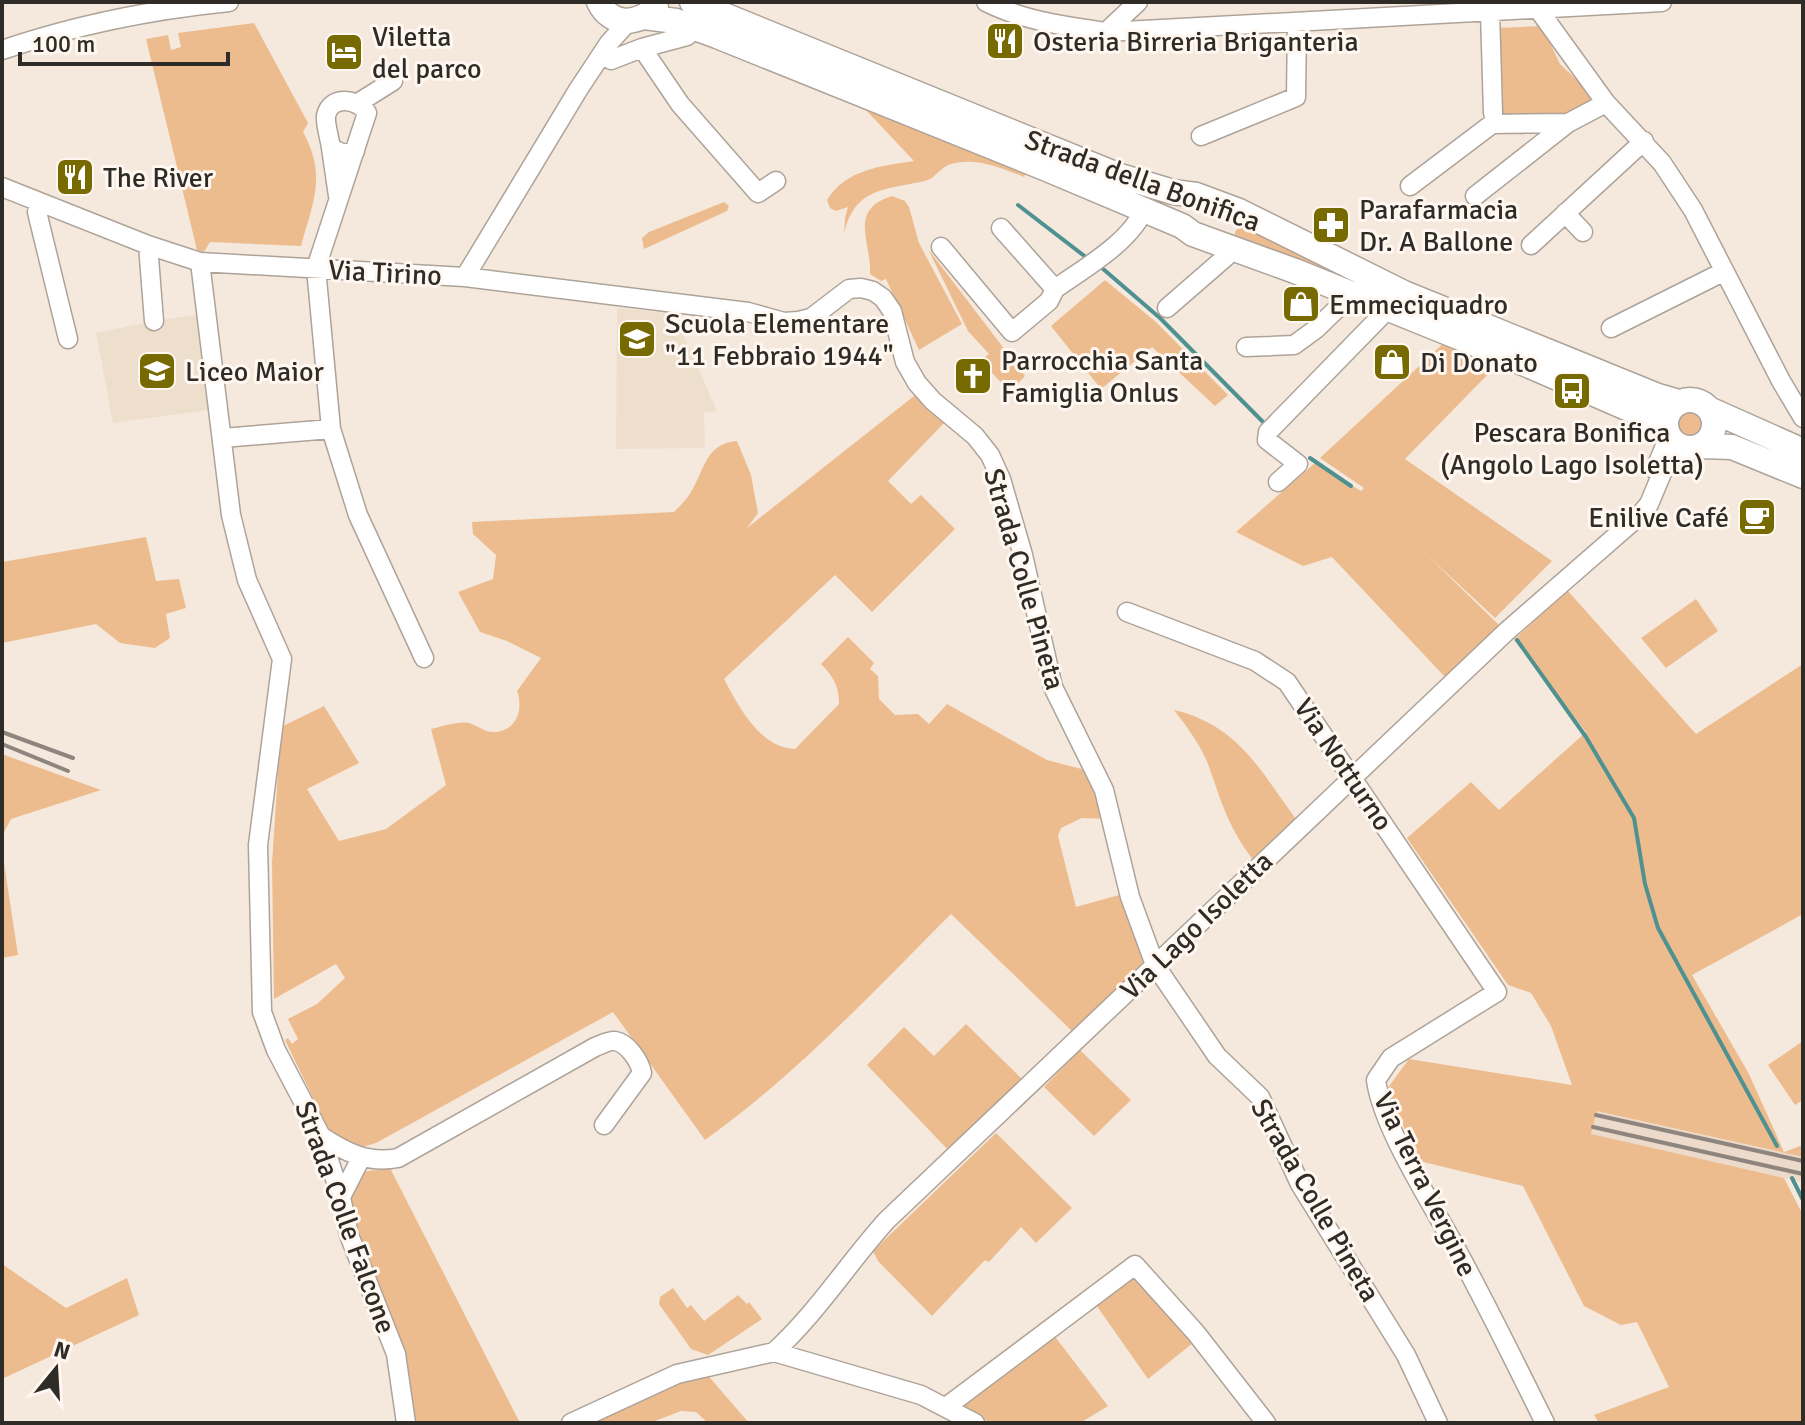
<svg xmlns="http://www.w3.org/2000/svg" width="1805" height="1425" font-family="Signika,sans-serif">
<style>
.built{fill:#ecdacb}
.education{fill:#eedfcc}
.green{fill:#edbc8e}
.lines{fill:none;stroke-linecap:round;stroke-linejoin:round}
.stream{stroke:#4f9190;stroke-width:4}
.minor-casing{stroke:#aea399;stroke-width:21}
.major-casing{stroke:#aea399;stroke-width:27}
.minor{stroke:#fff;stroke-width:18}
.major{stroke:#fff;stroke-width:24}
.rail{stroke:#8d857e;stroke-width:4}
.labels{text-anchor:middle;stroke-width:6;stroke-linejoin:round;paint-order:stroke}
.poi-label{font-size:28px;fill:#2f2b27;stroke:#fff7f0;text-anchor:start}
.street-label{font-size:28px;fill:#2f2b27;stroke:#fff7f0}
</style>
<rect width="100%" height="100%" fill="#f5e9de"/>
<!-- built -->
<path class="built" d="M1597,1110L1803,1157V1182L1591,1135Z"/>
<!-- education -->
<path class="education" d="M617,308L674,314L717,411L704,412L705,448L616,449Z
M204,314L215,409L113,423L96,333L159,320Z"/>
<!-- green -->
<path class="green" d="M254,23L308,123L303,132C327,175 313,202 301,246L210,242L204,252L197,250L146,39L168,35L171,50L181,47L178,33Z
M1542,26L1560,64L1595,97L1567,116L1502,120L1495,28Z
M863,107L1027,169L1024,177C1001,168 976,157 951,164C940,167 935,179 925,181C885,190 854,187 844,235L845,218L848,207L836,211L830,208L827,200C846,169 882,166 914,161Z
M892,196L905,201L909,207L919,243L962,324L919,350L886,279L881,281L870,274C872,243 847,210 892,196Z
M724,202L729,206L727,211L644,249L642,238L649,232Z
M1241,227L1665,403L1662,412L1234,237L1236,230Z
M928,249L1025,376L1010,392L981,361L989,354L968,331Z
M1105,280L1156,322L1228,395L1215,406L1152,347L1101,389L1051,326Z
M1446,341L1499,363L1405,459L1552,561L1495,618L1425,553L1499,625L1445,677L1332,557L1303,566L1236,532L1315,463L1361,491L1364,488L1320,458Z
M919,392L948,419L888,481L911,504L921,495L955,529L872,612L835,575L724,679C739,707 760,748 795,749L839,704C839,686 833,676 821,664L848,637L874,663L870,669L878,676L879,699L895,715L918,714L929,724L947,704L1047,760L1089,771L1107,819L1082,818L1061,828L1058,836L1076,907L1126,893L1148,962L1073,1032L951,914C872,993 796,1075 705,1140L613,1012L376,1143L356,1149L331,1135L285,1040L288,1038L292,1044L298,1039L288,1019L317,1004L345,978L336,964L274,999L272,863L281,727L324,706L359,763L307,789L339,841L386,829L446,785L431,729C441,727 458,721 469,723C477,725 484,732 493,732C516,732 524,710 517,691L541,658L507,641L480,632L458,592L493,579L496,555L473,534L472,522L674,512C680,506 687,499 691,492C705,469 705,444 737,441L751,475L758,513L747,528Z
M1676 424a15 15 0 1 1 30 0a15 15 0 1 1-30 0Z
M146,537L156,581L179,579L186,608L166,614L170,638L155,648L120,643L96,624L2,643V562Z
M1567,590L1696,734L1803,664V914L1692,975L1749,1074L1784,1152L1803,1145V1157L1597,1111L1591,1134L1784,1178L1803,1215V1423H1599L1594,1415L1669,1387L1637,1322L1621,1325L1584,1306L1523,1186L1419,1161L1387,1089L1409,1059L1572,1085L1551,1026L1531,993L1508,985L1407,838L1471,782L1499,810L1586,732L1514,640Z
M1696,599L1718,631L1666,668L1641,638Z
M1174,710C1239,725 1261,772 1298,822L1255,862C1228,828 1222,803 1208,764C1200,744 1187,727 1174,710Z
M2,754L10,757L101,790L11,819L2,836Z
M2,850L18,955L2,958Z
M966,1024L1023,1080L951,1153L867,1065L904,1027L934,1056Z
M1803,1041V1100L1795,1105L1768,1065Z
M1080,1050L1131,1100L1094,1136L1044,1087Z
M996,1133L1072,1208L1036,1243L1021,1227L989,1262L985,1260L932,1316L878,1261L873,1251Z
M390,1168L520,1423H413L409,1373L401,1345L380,1298L347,1202L362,1172Z
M2,1264L66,1308L127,1278L139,1315L2,1379Z
M1140,1276L1198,1339L1148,1379L1094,1302L1124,1279Z
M673,1288L687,1308L691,1305L704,1321L738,1295L747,1304L749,1302L762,1319L708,1355L691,1349L659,1304L660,1297Z
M1053,1334L1108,1406L1080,1423H991L957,1405Z
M705,1372L749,1423H708L696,1412L681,1411L650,1423H574Z"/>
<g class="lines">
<!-- stream -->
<path class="stream" d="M1018,205L1087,258
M1102,268L1160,318L1266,425
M1310,458L1351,486
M1517,640L1586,737L1634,818L1645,884L1658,928L1777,1146
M1792,1178L1803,1200"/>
<!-- minor casing -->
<g class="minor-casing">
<path id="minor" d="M986,2C1024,21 1065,26 1106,32L1662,2
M1538,9L1606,103L1662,163L1693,210L1781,381L1803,418
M1490,12L1493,113
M695,27L687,36L642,48L680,104L758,193L776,181
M1106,32L1138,2
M2,50C78,24 149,10 229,2
M611,60L642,48
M358,103L393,81
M1201,136L1296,97L1297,23
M331,148L338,196
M355,151L344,154L331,148C330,139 325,125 326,116C330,94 359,99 367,113L316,268L331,429L358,515L424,658
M1410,186L1492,124L1568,123L1606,103
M2,187L148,245L200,262L465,277L748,312L784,322L798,321L811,318L849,289L861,288L873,291L883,298L892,311L905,362L917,383L933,401L975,436L990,455L1001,479L1023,555L1053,687L1104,790L1130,897L1155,965L1217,1056L1260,1097L1300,1184L1406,1355L1438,1423
M1475,196L1568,123
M40,202L37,212L68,339
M1565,213L1583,232
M1001,228L1055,289
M148,245L154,321
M1531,245L1644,141
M941,247L1012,332L1049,301L1055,289C1083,269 1131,242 1144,209
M200,262L231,515L247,580L282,659L258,845L262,1012L276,1050L321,1136L341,1197L349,1235L396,1354L406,1423
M465,277L578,90L609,43L628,22
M1167,308L1228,255L1231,249
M1611,328L1723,272
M1246,347L1294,345L1316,329L1352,294
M222,438L331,429
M1655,470L1669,436
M1278,482L1298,464L1267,440L1268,432L1388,309
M1127,612L1255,661L1287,682L1497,992L1391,1058L1376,1080C1382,1126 1429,1199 1452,1241C1485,1301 1515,1362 1545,1423
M321,1136C345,1152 368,1164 398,1158L595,1047C601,1045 609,1040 615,1041C628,1043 640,1062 642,1073L604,1125
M341,1197L361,1158
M774,1352C817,1313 848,1263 887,1220L1507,631L1639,516L1649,504L1665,466L1671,460L1694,448
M946,1407L1135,1265L1196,1333L1266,1423
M571,1423L677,1374L774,1352L921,1395L975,1423"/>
</g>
<!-- major casing -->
<g class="major-casing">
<path id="major" d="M599,2C611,27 638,25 656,7
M692,2L1120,176L1173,192L1196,195L1239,211L1404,293L1658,396L1679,402
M644,17L676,21L717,36L1047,169L1182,226L1193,234L1295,271L1530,366L1666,425
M1666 424a24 24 0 1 1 48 0a24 24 0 1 1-48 0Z
M1711,410L1803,451
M1701,446L1732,447L1803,476"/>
</g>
<!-- minor -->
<use href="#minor" class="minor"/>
<!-- major -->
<use href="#major" class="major"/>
<!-- rail -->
<path class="rail" d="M2,732L73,758
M2,744L68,771
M1596,1115L1803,1161
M1593,1127L1803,1174"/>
</g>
<!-- icons -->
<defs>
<g id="restaurant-square" transform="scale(2)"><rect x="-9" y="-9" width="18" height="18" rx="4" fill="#776a00" stroke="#fff7f0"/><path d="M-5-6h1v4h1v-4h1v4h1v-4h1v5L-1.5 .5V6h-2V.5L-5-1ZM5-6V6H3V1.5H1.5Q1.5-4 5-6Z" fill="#fff"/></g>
<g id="hotel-square" transform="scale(2)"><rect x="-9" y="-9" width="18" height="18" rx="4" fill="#776a00" stroke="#fff7f0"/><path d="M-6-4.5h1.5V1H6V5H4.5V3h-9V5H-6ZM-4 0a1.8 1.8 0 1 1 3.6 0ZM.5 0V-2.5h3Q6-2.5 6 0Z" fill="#fff"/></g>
<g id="pharmacy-square" transform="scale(2)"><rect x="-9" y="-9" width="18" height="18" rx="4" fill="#776a00" stroke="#fff7f0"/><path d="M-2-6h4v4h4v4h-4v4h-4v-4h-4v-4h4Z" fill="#fff"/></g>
<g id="shop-square" transform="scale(2)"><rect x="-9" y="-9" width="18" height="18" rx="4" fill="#776a00" stroke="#fff7f0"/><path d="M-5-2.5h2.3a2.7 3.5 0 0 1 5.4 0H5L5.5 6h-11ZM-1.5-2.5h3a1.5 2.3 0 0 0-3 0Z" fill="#fff"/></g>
<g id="school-square" transform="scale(2)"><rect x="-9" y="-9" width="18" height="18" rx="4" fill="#776a00" stroke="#fff7f0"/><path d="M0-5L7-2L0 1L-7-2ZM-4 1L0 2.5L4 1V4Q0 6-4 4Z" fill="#fff"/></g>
<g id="church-square" transform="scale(2)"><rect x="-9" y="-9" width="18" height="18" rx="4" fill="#776a00" stroke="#fff7f0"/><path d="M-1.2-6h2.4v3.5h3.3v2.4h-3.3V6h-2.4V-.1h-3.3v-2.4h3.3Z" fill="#fff"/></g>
<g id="bus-square" transform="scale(2)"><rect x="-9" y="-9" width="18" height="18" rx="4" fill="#776a00" stroke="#fff7f0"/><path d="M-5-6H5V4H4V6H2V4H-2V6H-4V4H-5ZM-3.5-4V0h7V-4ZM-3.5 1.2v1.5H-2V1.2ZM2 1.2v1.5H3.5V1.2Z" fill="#fff"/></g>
<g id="cafe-square" transform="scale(2)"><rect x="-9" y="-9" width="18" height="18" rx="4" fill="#776a00" stroke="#fff7f0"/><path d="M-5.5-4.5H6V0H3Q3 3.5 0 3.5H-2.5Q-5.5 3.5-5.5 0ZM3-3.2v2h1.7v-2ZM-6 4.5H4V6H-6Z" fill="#fff"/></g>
</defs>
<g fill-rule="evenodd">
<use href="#restaurant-square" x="1005" y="41"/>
<use href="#hotel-square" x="344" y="52"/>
<use href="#restaurant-square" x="75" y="177"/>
<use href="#pharmacy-square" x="1331" y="225"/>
<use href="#shop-square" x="1301" y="304"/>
<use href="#school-square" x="637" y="339"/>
<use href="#shop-square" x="1392" y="362"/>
<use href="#school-square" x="157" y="371"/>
<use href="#church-square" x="973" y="376"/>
<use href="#bus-square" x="1572" y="391"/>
<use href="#cafe-square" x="1757" y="517"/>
</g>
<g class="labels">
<!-- poi labels -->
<g class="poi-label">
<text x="372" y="46">Viletta<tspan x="372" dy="32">del parco</tspan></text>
<text x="1033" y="51">Osteria Birreria Briganteria</text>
<text x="103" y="187">The River</text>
<text x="1359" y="219">Parafarmacia<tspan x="1359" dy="32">Dr. A Ballone</tspan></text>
<text x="1329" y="314">Emmeciquadro</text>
<text x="665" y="333">Scuola Elementare<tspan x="665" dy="32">"11 Febbraio 1944"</tspan></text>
<text x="1001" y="370">Parrocchia Santa<tspan x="1001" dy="32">Famiglia Onlus</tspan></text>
<text x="1420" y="372">Di Donato</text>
<text x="185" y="381">Liceo Maior</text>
<text x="1572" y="442" text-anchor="middle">Pescara Bonifica<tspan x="1572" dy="32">(Angolo Lago Isoletta)</tspan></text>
<text x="1729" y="527" text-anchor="end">Enilive Café</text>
</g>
<!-- street labels -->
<g class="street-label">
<text transform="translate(1143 180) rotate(20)" y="10">Strada della Bonifica</text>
<text transform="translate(385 272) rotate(3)" y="10">Via Tirino</text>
<text transform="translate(1025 579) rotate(74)" y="10">Strada Colle Pineta</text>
<text transform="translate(1344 764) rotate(56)" y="10">Via Notturno</text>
<text transform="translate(1196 925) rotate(-44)" y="10">Via Lago Isoletta</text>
<text transform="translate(1426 1184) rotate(64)" y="10">Via Terra Vergine</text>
<text transform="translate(1316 1200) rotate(60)" y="10">Strada Colle Pineta</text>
<text transform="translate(346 1217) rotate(70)" y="10">Strada Colle Falcone</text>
</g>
</g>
<!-- border -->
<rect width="1805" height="1425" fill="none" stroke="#2f2b27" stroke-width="8"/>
<!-- north arrow -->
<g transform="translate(56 1369) rotate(18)" stroke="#fff7f0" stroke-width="6" paint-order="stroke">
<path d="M0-6L14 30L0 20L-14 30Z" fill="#2f2b27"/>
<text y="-12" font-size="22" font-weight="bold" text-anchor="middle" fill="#2f2b27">N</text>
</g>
<!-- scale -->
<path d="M20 52v12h208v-12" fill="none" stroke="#2f2b27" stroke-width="4"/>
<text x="32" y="52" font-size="24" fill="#2f2b27" stroke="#fff7f0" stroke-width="6" paint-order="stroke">100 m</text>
</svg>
